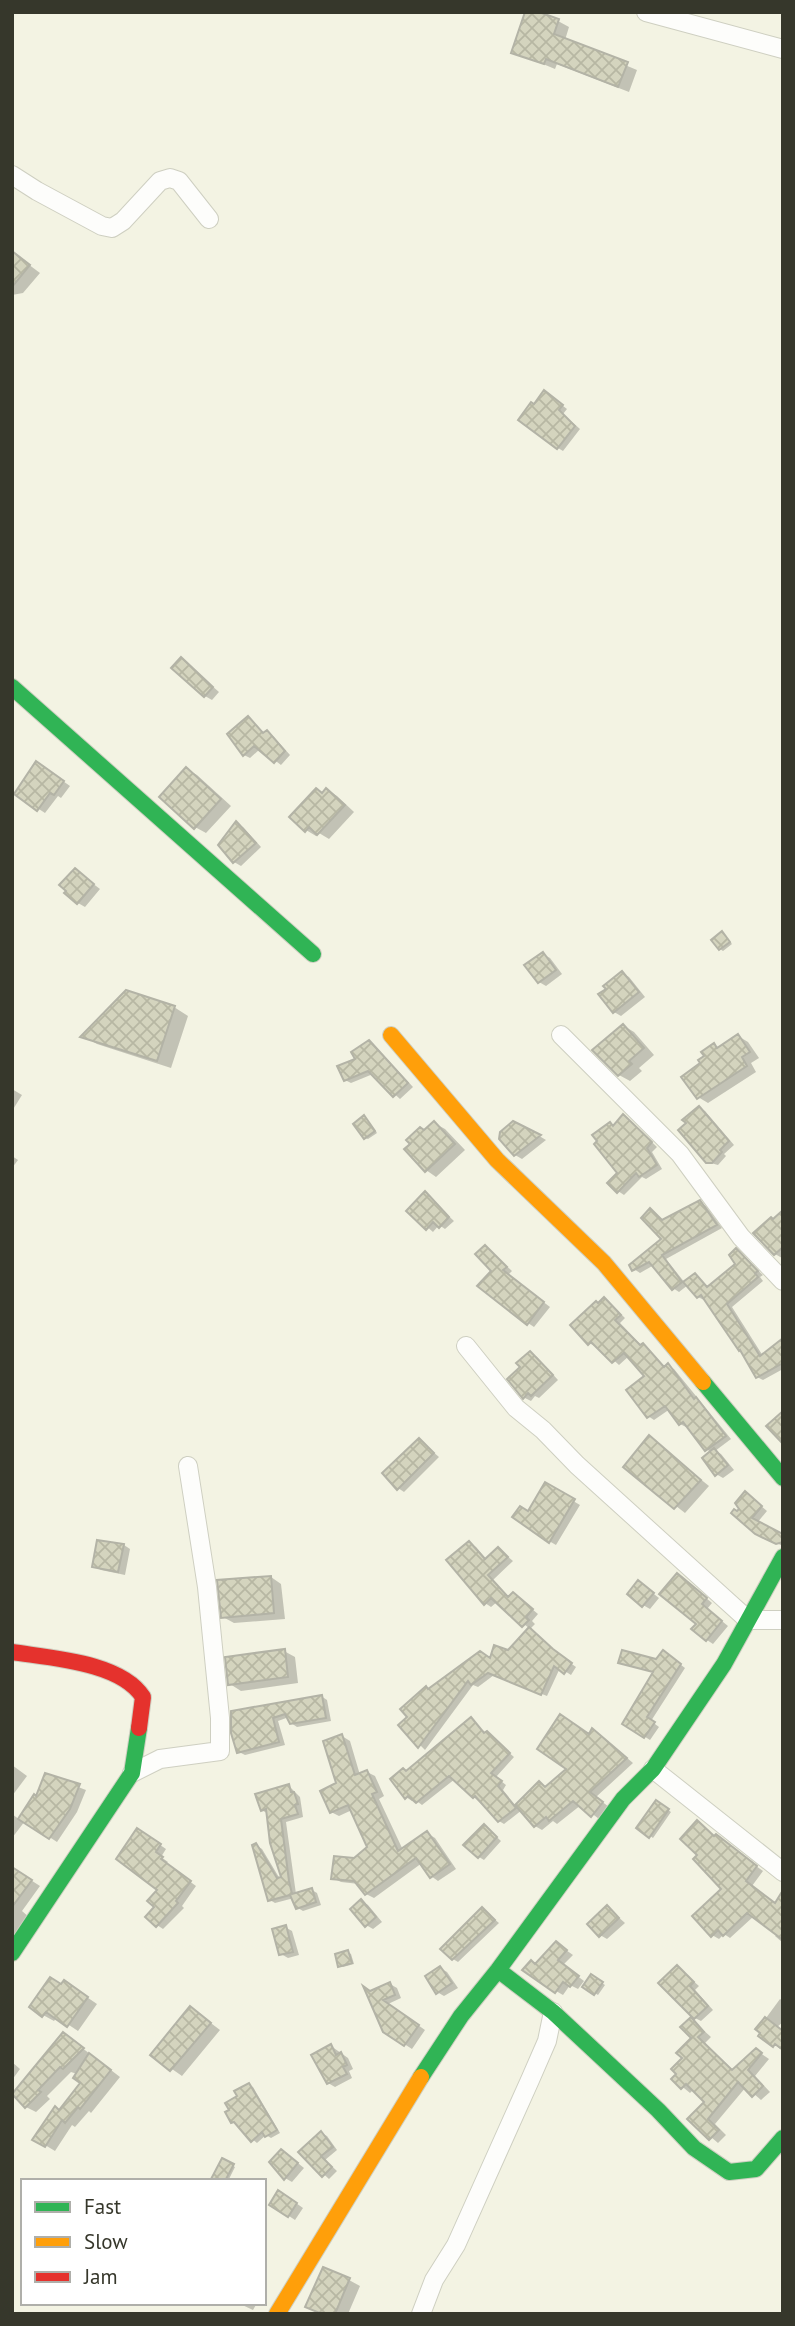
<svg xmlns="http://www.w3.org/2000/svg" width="795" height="2326" font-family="'PT Sans',sans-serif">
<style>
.shadow{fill:#0003}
.building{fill:url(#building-cross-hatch);stroke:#b3b3a6;stroke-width:2}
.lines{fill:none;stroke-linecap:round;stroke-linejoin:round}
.street-casing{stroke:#cecfc1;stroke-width:20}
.fast-casing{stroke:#cecfc1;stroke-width:18}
.slow-casing{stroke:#cecfc1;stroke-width:18}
.jam-casing{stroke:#cecfc1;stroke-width:18}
.street{stroke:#fdfdfb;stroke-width:18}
.fast{stroke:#30b455;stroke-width:16}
.slow{stroke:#ff9f0a;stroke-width:16}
.jam{stroke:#e5322d;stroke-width:16}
</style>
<defs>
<pattern id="building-cross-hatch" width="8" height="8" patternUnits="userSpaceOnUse" patternTransform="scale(1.75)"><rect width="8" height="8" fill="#d4d4be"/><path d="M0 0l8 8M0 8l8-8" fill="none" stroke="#b7b7a3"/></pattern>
</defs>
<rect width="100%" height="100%" fill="#f3f3e3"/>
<!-- shadow -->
<path class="shadow" d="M558,21L569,27L565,40L637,70L629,92L557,64L555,69L514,52Z
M12,252L40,273L23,293L12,295Z
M550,396L567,409L563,414L580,429L563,451L558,448L535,406Z
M181,659L219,692L212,700L205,696Z
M248,718L265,734L267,732L273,736L290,755L281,765L260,749L250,758L244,755Z
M43,767L70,786L61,798L58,796L45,813L16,794Z
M186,769L197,775L231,806L206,833L195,827Z
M327,790L337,796L354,812L329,839L319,833L316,836L306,830Z
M236,824L243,827L261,847L241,866L234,862L221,845Z
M75,870L100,889L85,907L78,903Z
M723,934L732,944L723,951L720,949Z
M543,954L550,958L562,974L546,986L539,982Z
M622,973L629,977L645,997L621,1016L614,1012Z
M174,1007L188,1016L171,1068L97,1044L83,1036Z
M624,1026L634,1032L654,1055L639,1068L642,1071L630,1081L619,1075L595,1050Z
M738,1036L748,1042L759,1058L751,1063L756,1072L708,1103L698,1097L702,1063L714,1045L719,1048Z
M369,1042L375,1046L413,1087L400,1099L373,1074L351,1083L345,1080Z
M12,1089L22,1095L12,1111Z
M699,1108L705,1111L734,1145L724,1154L726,1156L718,1165L707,1162Z
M365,1117L377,1133L368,1139L365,1138Z
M629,1120L657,1147L652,1152L662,1169L646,1179L642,1177L624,1195L618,1191L615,1127Z
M434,1123L445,1129L465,1150L436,1177L426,1170L412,1144Z
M513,1123L541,1137L546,1140L522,1159L515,1155Z
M12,1156L18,1160L12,1168Z
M425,1194L454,1221L445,1229L439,1225L433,1232L409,1211Z
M700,1202L706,1206L722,1228L666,1259L685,1283L695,1275L709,1288L737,1265L736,1251L763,1275L760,1277L763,1281L732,1307L763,1356L783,1340V1369L763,1380L757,1377L743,1352L706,1299L704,1300L698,1297L688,1285L679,1292L673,1288L654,1265L640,1273L634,1269L664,1239L651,1210L664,1221Z
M783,1217V1257L782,1258L775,1254L774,1220Z
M486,1247L512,1271L508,1275L550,1307L534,1327L528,1323L494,1271Z
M605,1299L625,1318L620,1323L642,1346L649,1349L665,1368L668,1366L674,1369L731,1439L715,1451L721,1454L734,1470L723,1478L716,1474L711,1452L706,1449L688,1426L686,1427L680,1424L670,1409L654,1420L648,1416L647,1376L629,1356L619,1365L597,1345L595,1346L589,1343L599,1305Z
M530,1353L537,1357L558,1380L539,1398L535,1396L531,1401L525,1398L510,1379L523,1367Z
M649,1438L709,1486L685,1513L625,1466Z
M419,1440L439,1457L404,1492L398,1488Z
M546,1485L580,1505L556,1545L549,1541L529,1513Z
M751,1497L767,1511L757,1523L783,1536V1546L763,1537L738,1513Z
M469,1543L476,1547L487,1560L499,1549L513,1561L493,1580L510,1598L514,1594L538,1614L532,1621L535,1624L530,1629L497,1602L491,1607L485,1603Z
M124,1545L130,1549L125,1575L101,1570L94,1566Z
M271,1577L281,1584L285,1619L234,1623L223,1617Z
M684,1579L712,1603L707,1609L728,1626L713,1644L707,1640L698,1624Z
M645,1587L659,1598L650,1609L643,1605Z
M284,1651L295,1657L298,1683L241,1691L230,1684Z
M558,1654L576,1667L571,1675L560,1668L547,1696L494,1675L478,1687L473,1685L425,1750L400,1725L409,1717L430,1690L491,1660Z
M668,1655L685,1668L651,1721L659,1727L650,1740L625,1724L655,1673L620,1662L657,1661Z
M321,1696L327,1700L331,1721L297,1727L291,1723L289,1717L278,1721L285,1745L245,1755L239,1752L233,1733Z
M471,1720L514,1757L496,1777L506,1785L503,1790L516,1806L539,1783L547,1788L569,1769L590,1735H600L633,1763L596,1797L609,1807L599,1819L581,1805L557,1824L553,1821L542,1830L535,1826L522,1810L504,1824L499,1821L455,1779L422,1805L414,1799L412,1801L406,1797L407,1772Z
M342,1736L350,1741L360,1775L367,1772L375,1776L384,1796L379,1799L403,1850L427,1833L435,1838L456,1869L438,1881L431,1876L422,1863L374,1898L366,1894L359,1884L341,1882L333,1878L369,1848L352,1810L339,1816L331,1812L338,1784Z
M12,1765L27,1776L12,1796Z
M46,1775L86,1790L77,1812L57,1842L25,1821L12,1838V1814L20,1820L37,1798Z
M289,1786L300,1797L303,1817L286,1822L296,1894L312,1890L317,1893L321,1905L303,1911L298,1908L294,1898L275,1903L270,1900L256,1845L262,1849L280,1879L283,1878L268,1814L262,1810Z
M657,1802L671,1812L653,1838L639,1828Z
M697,1823L763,1871L752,1886L776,1904L783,1893V1943L775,1936L778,1934L754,1916L730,1938L724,1934L719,1939L712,1935L724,1889L699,1854Z
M485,1826L501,1841L484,1860L479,1857Z
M144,1834L166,1849L161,1857L168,1862L166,1864L196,1886L182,1906L184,1908L163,1929L157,1925L159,1889Z
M12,1868L40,1886L22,1911L30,1918L12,1939Z
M361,1901L368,1905L382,1922L373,1929L366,1925Z
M607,1907L625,1923L607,1939L600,1935Z
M482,1909L499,1923L458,1962L453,1959Z
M285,1927L292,1931L299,1955L288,1958L281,1954Z
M556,1943L573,1955L563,1965L584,1981L578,1989L570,1985L563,1995L556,1991L536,1965Z
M348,1952L351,1954L354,1964L343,1967L340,1966Z
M677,1967L699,1986L695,1990L713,2010L701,2021L695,2018Z
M440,1968L447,1972L458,1988L444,1996L437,1992Z
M591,1976L605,1985L598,1995L585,1987Z
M390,1984L397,1988L401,1998L388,2004L425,2030L412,2049L384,2031L371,1992Z
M62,1985L75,1989L97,2004L78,2031L57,2017L54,2021L43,2015Z
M780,1999L783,2001V2022L777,2027L780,2049L758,2029Z
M191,2008L220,2030L182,2076L152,2055Z
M691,2019L711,2037L705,2043L734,2071L756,2050L769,2059L755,2076L770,2092L761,2100L746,2087L715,2124L726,2135L718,2143L690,2119L707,2102L694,2089L690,2093L673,2079L693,2038Z
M64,2034L120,2077L91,2113L89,2111L75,2127L72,2125L55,2151L35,2139L83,2083L77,2074L71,2072L47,2096L50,2099L36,2112L26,2107Z
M331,2046L348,2058L353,2069L349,2071L352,2078L335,2087L328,2083Z
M12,2062L20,2069L12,2080Z
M249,2085L253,2087L280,2133L271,2138L266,2135L257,2143L233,2122L239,2097Z
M321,2133L327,2136L337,2150L325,2160L337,2171L329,2179L300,2152Z
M288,2155L304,2168L292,2182L285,2178L272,2162Z
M223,2160L235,2167L228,2181H219Z
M286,2196L303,2208L295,2220L289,2216Z
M349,2280L360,2286L348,2314H321L307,2306Z
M238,2303H257L253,2310Z"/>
<!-- building -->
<path class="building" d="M525,12H539L559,19L554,34L628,62L618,87L546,59L544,64L511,53Z
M12,251L30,265L12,287Z
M544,390L563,405L559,410L575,426L557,449L518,420L531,402L534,404Z
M181,657L213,687L204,697L171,668Z
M248,716L263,733L267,730L285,751L274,763L254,746L243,756L227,734Z
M36,761L64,781L54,795L50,793L37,811L14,794Z
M186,767L221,799L194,829L159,797Z
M316,788L322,793L326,788L345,805L317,835L309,827L305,832L289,817Z
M236,821L256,843L233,863L218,845Z
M75,868L94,884L77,904L64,893L66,891L59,885Z
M722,931L730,942L719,950L711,940Z
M543,952L556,970L538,983L524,965Z
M622,971L639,992L613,1013L598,994L606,989L603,986Z
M126,990L175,1006L157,1061L80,1037Z
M623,1024L644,1048L629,1061L632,1064L618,1076L592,1050Z
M738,1034L750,1052L742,1057L747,1066L697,1099L681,1077L700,1063L698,1060L704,1056L701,1052L714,1043L717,1048Z
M369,1040L408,1083L393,1097L368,1071L344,1081L337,1066L355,1059L351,1052Z
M699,1106L729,1141L720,1150L722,1152L712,1163H706L678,1130L686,1123L682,1120Z
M623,1114L652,1142L647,1148L657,1165L639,1177L636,1173L617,1193L607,1183L617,1173L594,1144L597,1141L592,1135L610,1122L613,1126Z
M364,1115L375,1131L364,1139L353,1124Z
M434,1121L455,1144L425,1172L404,1149L410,1144L406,1140L420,1127L424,1130Z
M513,1121L541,1135L514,1156L499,1139L500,1132Z
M425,1191L449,1217L439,1228L433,1222L426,1230L406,1211Z
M700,1200L717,1225L662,1255L682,1282L672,1290L649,1262L632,1271L629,1265L661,1239L641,1218L650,1208L662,1220Z
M783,1210V1247L774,1255L753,1233L771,1217L773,1219Z
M485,1245L507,1267L503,1270L544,1302L527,1325L477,1286L491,1271L475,1254Z
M736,1248L758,1271L755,1273L758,1277L727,1304L760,1356L783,1338V1363L756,1378L740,1350L739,1351L701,1295L697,1298L683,1282L695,1273L707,1287L735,1264L729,1255Z
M604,1297L621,1315L615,1320L640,1345L643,1343L664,1367L668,1363L694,1399L696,1397L726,1436L705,1451L683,1422L679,1425L665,1406L647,1418L626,1390L644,1376L624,1353L612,1363L591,1342L588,1345L570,1325L596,1301L598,1303Z
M530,1351L553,1375L531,1396L528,1393L523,1399L507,1379L520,1367L516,1363Z
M783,1411V1444L766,1426Z
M649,1435L701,1480L674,1509L623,1467Z
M419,1438L434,1453L397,1490L382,1473Z
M714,1448L728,1465L715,1476L702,1458Z
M545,1482L575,1499L549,1543L512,1517L520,1506L528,1511Z
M745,1491L762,1506L752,1518L783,1534V1542L776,1544L755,1534L731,1513L734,1509L737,1511L739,1509L735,1503Z
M97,1540L124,1544L118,1572L92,1567Z
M469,1541L485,1559L498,1547L508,1557L488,1575L508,1597L513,1592L533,1609L526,1617L529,1620L522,1627L491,1598L484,1605L446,1560Z
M677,1573L707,1598L702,1604L722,1621L706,1641L691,1629L696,1624L659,1594Z
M271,1576L274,1613L221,1618L217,1580Z
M638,1580L654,1593L642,1607L627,1594Z
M529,1627L553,1649L572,1663L564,1674L554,1666L541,1695L488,1673L471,1685L468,1681L418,1748L398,1725L407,1717L400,1709L426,1686L428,1689L480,1651L490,1658L494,1645L508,1650Z
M285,1649L288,1677L228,1685L225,1657Z
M622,1650L656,1659L663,1650L681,1664L647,1717L655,1722L644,1738L622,1724L653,1672L618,1663Z
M322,1695L326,1718L290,1724L285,1714L273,1718L279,1742L237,1753L231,1733V1711Z
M560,1714L589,1734L592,1728L627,1758L590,1792L603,1802L591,1817L573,1801L549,1821L546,1817L534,1827L515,1805L539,1781L545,1787L566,1769L537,1749Z
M471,1717L484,1733L487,1731L510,1753L491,1773L502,1781L498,1786L516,1808L498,1822L475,1796L473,1798L449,1776L416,1803L408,1796L405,1799L390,1779L403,1768L406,1771Z
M342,1734L355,1775L367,1770L377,1792L372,1794L398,1851L427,1831L450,1864L430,1878L416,1858L365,1895L354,1881L331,1879L334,1856L354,1858L367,1847L348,1805L330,1813L320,1791L336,1783L323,1741Z
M45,1773L80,1784L70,1809L49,1839L18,1819L34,1794L36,1796Z
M289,1784L291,1792H294L298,1804L295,1805L298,1814L281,1819L289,1881L292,1894L312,1888L316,1902L296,1909L290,1895L268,1901L252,1845L256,1843L277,1878L281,1877L270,1843L266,1809L261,1811L255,1794Z
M656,1800L669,1809L649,1838L636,1828Z
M697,1820L714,1836L716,1834L757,1866L746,1881L775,1903L783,1890V1940L747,1913L723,1936L718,1930L711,1937L692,1916L721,1889L693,1859L697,1855L680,1839Z
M484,1824L497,1837L478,1858L463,1845Z
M137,1828L161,1844L156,1852L163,1857L161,1859L191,1881L176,1901L178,1903L156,1927L145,1917L154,1907L147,1901L157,1890L116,1859Z
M12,1867L32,1880L12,1907Z
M361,1899L376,1917L365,1927L350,1909Z
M607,1905L619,1918L599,1937L587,1924Z
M482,1907L495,1920L452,1960L440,1949Z
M286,1925L293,1952L279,1955L272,1929Z
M556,1941L567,1950L558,1960L579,1976L570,1987L563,1982L555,1993L522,1970L531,1960L535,1964Z
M348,1950L352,1963L338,1967L335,1954Z
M677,1965L694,1982L690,1986L708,2006L694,2019L658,1983Z
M440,1966L452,1983L436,1994L425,1976Z
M591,1974L603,1982L594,1995L582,1987Z
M50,1977L61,1984L64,1980L88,1997L67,2027L46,2012L42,2017L29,2007Z
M390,1982L395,1995L383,2000L419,2025L404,2046L383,2032L363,1986L370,1991Z
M190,2006L211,2023L170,2071L150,2055Z
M691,2017L704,2032L698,2037L732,2070L756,2048L762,2053L748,2070L763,2086L752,2097L738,2082L708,2119L719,2130L709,2140L687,2119L704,2102L686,2084L681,2089L671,2079L676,2074L671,2069L682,2058L676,2053L691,2038L680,2027Z
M765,2017L783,2031V2050L775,2044L773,2047L758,2036L760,2033L755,2029Z
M63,2032L84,2048L63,2069L60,2067L38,2090L41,2092L25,2108L12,2094Z
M331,2044L336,2055L341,2052L347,2065L343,2067L347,2074L327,2084L311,2055Z
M89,2053L111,2070L80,2109L78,2107L65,2123L62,2120L45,2147L32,2140L55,2106L59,2110L80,2083L73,2078Z
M249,2083L277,2130L265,2137L262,2132L251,2142L234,2122L231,2123L225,2112L229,2110L225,2103L237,2096L234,2091Z
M321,2131L333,2147L321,2156L332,2167L322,2177L298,2152Z
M281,2149L298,2163L284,2180L269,2162Z
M222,2158L234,2164L225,2181H210Z
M278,2190L297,2203L288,2217L269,2205Z
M323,2267L350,2278L335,2314H322L305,2307Z"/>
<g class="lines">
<!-- street casing -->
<g class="street-casing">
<path id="street" d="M646,12L783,49
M12,175L37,191L102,226L112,228L123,221L160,181L170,178L179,181L209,219
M561,1035L680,1154L741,1237L783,1281
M466,1346L516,1408L543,1430L577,1465L748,1620H783
M653,1769L783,1872
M132,1773L160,1759L220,1751V1718L207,1587L188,1466
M421,2314L434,2280L456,2245L530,2080L547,2041L553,2012"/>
</g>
<!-- fast casing -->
<g class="fast-casing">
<path id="fast" d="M12,687L313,954
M703,1382L783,1478
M12,1953L132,1773L139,1728
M498,1970L553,2012L658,2110L694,2148L729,2172L756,2169L783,2138
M421,2077L461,2016L498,1970L623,1799L653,1769L724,1664L783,1557"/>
</g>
<!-- slow casing -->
<g class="slow-casing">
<path id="slow" d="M391,1035L497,1160L604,1263L703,1382
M277,2314L421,2077"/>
</g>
<!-- jam casing -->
<g class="jam-casing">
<path id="jam" d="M12,1652C50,1658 121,1662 143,1697L139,1728"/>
</g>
<!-- street -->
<use href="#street" class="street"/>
<!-- fast -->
<use href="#fast" class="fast"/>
<!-- slow -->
<use href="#slow" class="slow"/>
<!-- jam -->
<use href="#jam" class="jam"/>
</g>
<!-- border -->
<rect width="795" height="2326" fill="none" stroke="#36372b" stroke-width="28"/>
<!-- legend -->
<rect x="21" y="2179" width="245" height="126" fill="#ffffff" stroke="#afafaa" stroke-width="2"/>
<rect x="35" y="2202" width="35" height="10" fill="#30b455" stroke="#afafaa" stroke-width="2"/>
<text x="84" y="2214" font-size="21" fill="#36372b">Fast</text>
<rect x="35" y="2237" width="35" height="10" fill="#ff9f0a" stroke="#afafaa" stroke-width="2"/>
<text x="84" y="2249" font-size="21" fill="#36372b">Slow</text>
<rect x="35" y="2272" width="35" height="10" fill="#e5322d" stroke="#afafaa" stroke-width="2"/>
<text x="84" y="2284" font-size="21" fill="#36372b">Jam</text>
</svg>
